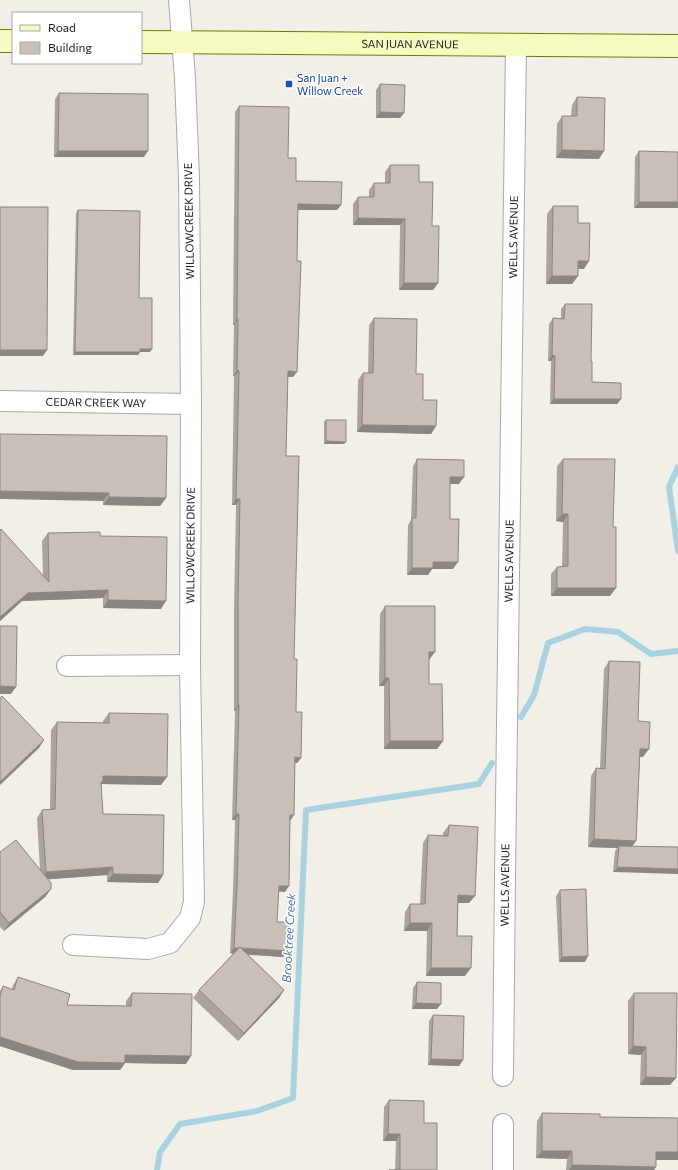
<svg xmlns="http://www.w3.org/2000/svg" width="678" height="1170" font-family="Commissioner,sans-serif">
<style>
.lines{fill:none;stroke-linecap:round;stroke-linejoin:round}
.stream{stroke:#aad3df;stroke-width:6}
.street-casing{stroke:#a9a9a9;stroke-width:22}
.secondary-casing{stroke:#707d05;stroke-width:24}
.street{stroke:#fff;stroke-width:20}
.secondary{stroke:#f7fabf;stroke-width:22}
.wall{fill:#aba49e}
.shaded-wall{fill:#8b8681}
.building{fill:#c7bfb8;stroke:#8b8681}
.transit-dot{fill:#1a4fb4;stroke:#fff;stroke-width:1.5}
.labels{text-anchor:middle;stroke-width:3;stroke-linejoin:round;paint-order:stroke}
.street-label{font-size:11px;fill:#222;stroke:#fff}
.transit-label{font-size:11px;fill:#164399;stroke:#fff;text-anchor:start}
.water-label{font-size:12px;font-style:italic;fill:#4a7aab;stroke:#fff}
</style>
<rect width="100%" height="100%" fill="#f2efe9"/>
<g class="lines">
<!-- stream -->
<path class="stream" d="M678,467L669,487L678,551
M521,717L534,695L548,643L585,629L618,632L651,654L678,651
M157,1170L160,1152L180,1124L257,1111L293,1098L306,810L479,784L492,763"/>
<!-- street casing -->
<g class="street-casing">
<g id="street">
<path id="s1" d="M0,401L191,404"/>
<path d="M67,666L190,665"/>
<path id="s2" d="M73,945L148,949L170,943L190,918L194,902L190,665L191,404L189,178L185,78L179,0"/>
<path id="s3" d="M503,1076L505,876L516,45"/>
<path d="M503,1170V1124"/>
</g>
</g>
<!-- secondary casing -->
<g class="secondary-casing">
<g id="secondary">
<path d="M0,41H13"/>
<path id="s4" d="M141,42L678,46"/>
</g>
</g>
<!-- street -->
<use href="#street" class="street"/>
<!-- secondary -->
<use href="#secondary" class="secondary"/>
</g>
<!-- wall -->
<path class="wall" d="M380,84L404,113L400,118H376V90Z
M59,93L144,157H54L55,99Z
M577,97L599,159L556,158L557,124L562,116H571L572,105Z
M239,106L288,158L296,181L341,205L337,210H298L293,377H288L286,456L296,712L301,758L297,763H295L294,815L290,820L285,892L278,891L277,922L283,957L248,955L284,990L279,998L238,1041L193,998L199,990L233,954L230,953L233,891L235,820H232L235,711H234V608L236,505H232L234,376H233L234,325H233L235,112Z
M639,151L678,152L634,208L635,157Z
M390,165L419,182L432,226L438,283L433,290H399L400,225H353V204L358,197H369V190L374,183H385V172Z
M553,206L578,223L584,269H578V276L572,284H546L547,214Z
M78,210L139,298L150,352H140L138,355H73L76,213Z
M565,304L591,361L592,382L621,399L617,404H550L551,361H548L549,324L553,318L561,319V309Z
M374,318L416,374L423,400L436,426L431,434L357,432L358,380L363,373H368L369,325Z
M326,420L344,444H324V422Z
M0,434L166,498L160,506L103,505V501Z
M417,459L459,484H450V519L453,569H432L428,575H407L408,525L411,520L413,466Z
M563,459L610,596H551V574L557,567L562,566L563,522L556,521L557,466Z
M0,530L43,576L42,541L48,533L100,536L161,609L103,608V598L22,601L0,621Z
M385,606L429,660V684L443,741L437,749H384V686H379L380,614Z
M609,661L638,721L643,757H640L636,841L613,872L615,851L617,848L588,847L591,776L596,768H600L604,669Z
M109,713L161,785L102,784L101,785L103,814L163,875L158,883L107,882V875L48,879L51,889L45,897L4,931L0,927V852L40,870L37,818L42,810L50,809L51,730L57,722L103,723V721Z
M449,825L469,903H458L457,936L465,976H426L427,931H404L405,912L410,904H420L423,843L428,835L443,836V833Z
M560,890L585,962H559L556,896Z
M18,977L67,1005L126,1006V1001L132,993L186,1064L125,1063L120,1070H73L0,1046V991L3,986L12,989L13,985Z
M417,982L437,1009H412L413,988Z
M634,993L676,1078L670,1085H640L641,1055L628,1054V1001Z
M433,1015L463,1060L459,1066L428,1065L429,1021Z
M389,1100L424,1123L437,1170H395L396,1141H383L384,1107Z
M542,1113L600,1117L678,1118V1160H656L654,1170H566L567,1159L536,1158L537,1121Z"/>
<!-- shaded-wall -->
<path class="shaded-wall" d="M380,112L404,113L400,118H376Z
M562,150L604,151L599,159L556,158Z
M58,151H148L144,157H54Z
M639,202H678V208H634Z
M298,204L341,205L337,210H294Z
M358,218L405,219L400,225H353Z
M578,261H589L584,269L572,268Z
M552,276H578L572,284H546Z
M404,283H438L433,290H399Z
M237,319H238L234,325H233Z
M140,349H152L150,352H138Z
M0,350H47L43,356H0Z
M75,352H140L138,355H73Z
M552,355L555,356L551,361H548Z
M237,370L239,371L234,376H233Z
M288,371L297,372L293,377H284Z
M554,399H621L617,404H550Z
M362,425L436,426L431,434L357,432Z
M326,441L346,442L344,444H324Z
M450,477H464L459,484H446Z
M0,491L109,493L103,501L0,499Z
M109,497L166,498L160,506L103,505Z
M236,499H240L236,505H232Z
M562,514H568L563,522L556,521Z
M433,562H458L453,569H432L428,575H407L412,568Z
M557,588H616L610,596H551Z
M108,590L103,598L22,601L0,621V617L28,593Z
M108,600L166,601L161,609L103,608Z
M429,652H435L429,660Z
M385,678H389L384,686H379Z
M0,686L16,687L11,694H0Z
M238,705H239L235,711H234Z
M44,740L39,748L0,785V782Z
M390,741H443L437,749H384Z
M640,749H649L643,757H634Z
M295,757L301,758L297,763H291Z
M103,776L167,777L161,785L102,784L98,790Z
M236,814H239L235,820H232Z
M290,815H294L290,821Z
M594,839L636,841L630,849L619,846L617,848L588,847Z
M113,867L107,875L41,880L46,872Z
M617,867L678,869V874L613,872Z
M113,874L163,875L158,883L107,882Z
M279,886H289L285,892L274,891Z
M51,889L45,897L4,931L9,923Z
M458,895L475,896L469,903H453Z
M410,923H432L427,931H404Z
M234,948L287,951L283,957L230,953Z
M588,956L585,962H559L562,957Z
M431,968H471L465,976H426Z
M284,990L279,998L238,1041L244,1033Z
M416,1003L441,1004L437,1009H412Z
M0,1037L125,1055L191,1056L186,1064L125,1063L120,1070H73L0,1046Z
M633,1046L646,1047L641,1055L628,1054Z
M431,1059L463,1060L459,1066L428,1065Z
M646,1077L676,1078L670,1085H640Z
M388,1134H400L396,1141H383Z
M542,1151H572L567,1159L536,1158Z
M656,1152H678V1160H651Z
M572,1165L656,1167L654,1170H569Z"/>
<!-- building -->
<path class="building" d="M380,84L405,85L404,113L380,112Z
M59,93L148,94V151H58Z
M577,97L605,98L604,151L562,150V116H577Z
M239,106L289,107L288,158H296V181L342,182L341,205L298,204L297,261H301L297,372L288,371L286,456H299L294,659H297L296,712H302L301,758L295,757L294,815H290L289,886H279L277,922H289L287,951L241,948L240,947L238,948H234L237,885L239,814H236L239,705H238V602L240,499H236L239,371L237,370L238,319H237Z
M639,151L678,152V202H639Z
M390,165H419V182H433L432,226H439L438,283H404L405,219L358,218V197H374V183H390Z
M553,206H578V223H590L589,261H578V276H552Z
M0,207H48L47,350H0Z
M78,210L140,211L139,298H152V349H140V352H75Z
M565,304H592L591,361H592V382L621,383V399H554L555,356L552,355L553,318L564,319Z
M374,318L417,319L416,374H423V400H437L436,426L362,425L363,373H373Z
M326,420H346V442L326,441Z
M0,434L167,436L166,498L109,497V493L0,491Z
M417,459L464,460V477H450V519H459L458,562H433V568H412V518H416Z
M563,459H615L613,527H616V588H557V567L568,566V514H562Z
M1,529L49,582L48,533L100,532V536L167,537L166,601L108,600V590L28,593L0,617V530Z
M385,606H435V652H429V684H442L443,741H390L389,678H385Z
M0,626H17L16,687L0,686Z
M609,661L640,662L638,721L650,722L649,749H640L636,841L594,839L596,768L605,769Z
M2,696L44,740L0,782V698Z
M109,713L168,714L167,777L103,776V782H101L103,814L164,815L163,875L113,874V867L46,872L42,810L55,809L57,722L109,723Z
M449,825L478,827L475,896L458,895L457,936H472L471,968H431L432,923H410V904H425L428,835L448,836Z
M16,840L51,883V889L9,923L0,912V852Z
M619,846L678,847V869L617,867Z
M586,889L588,956L562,957L560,890Z
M240,947L284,990L244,1033L199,990Z
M18,977L70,994L67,1005L131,1006L132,993L192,994L191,1056L125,1055V1063L78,1062L0,1037V996L3,986L14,990Z
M417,982L441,983V1004L416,1003Z
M634,993H677L676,1078L646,1077V1047L633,1046Z
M433,1015L464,1016L463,1060L431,1059Z
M389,1100L424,1101V1123H437V1170H389H400V1134H388Z
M542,1113L600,1114V1117L678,1118V1152H656V1167L572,1165V1151H542Z"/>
<!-- markers -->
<rect class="transit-dot" x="285" y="80" width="8" height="8" rx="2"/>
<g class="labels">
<!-- street labels -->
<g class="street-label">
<text dy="4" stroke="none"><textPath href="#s4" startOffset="269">SAN JUAN AVENUE</textPath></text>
<text transform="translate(189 221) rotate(-91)" y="4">WILLOWCREEK DRIVE</text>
<text dy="4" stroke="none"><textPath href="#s3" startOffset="839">WELLS AVENUE</textPath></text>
<text dy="4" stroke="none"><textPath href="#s1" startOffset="96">CEDAR CREEK WAY</textPath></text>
<text dy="4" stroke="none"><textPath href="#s2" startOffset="503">WILLOWCREEK DRIVE</textPath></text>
<text dy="4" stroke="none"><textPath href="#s3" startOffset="515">WELLS AVENUE</textPath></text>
<text dy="4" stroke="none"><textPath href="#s3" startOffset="191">WELLS AVENUE</textPath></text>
</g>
<!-- transit labels -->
<g class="transit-label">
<text x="297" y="82">San Juan +<tspan x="297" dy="13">Willow Creek</tspan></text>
</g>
<!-- water labels -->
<g class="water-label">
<text transform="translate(289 938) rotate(-87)" y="4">Brooktree Creek</text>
</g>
</g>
<!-- legend -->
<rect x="12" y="12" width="130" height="52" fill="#ffffff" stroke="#a7a7a7"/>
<rect x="20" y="25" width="20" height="6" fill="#f7fabf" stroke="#a7a7a7"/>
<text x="48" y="32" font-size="12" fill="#222222">Road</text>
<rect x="20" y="42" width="20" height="12" fill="#c7bfb8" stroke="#a7a7a7"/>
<text x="48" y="52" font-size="12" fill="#222222">Building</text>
</svg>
